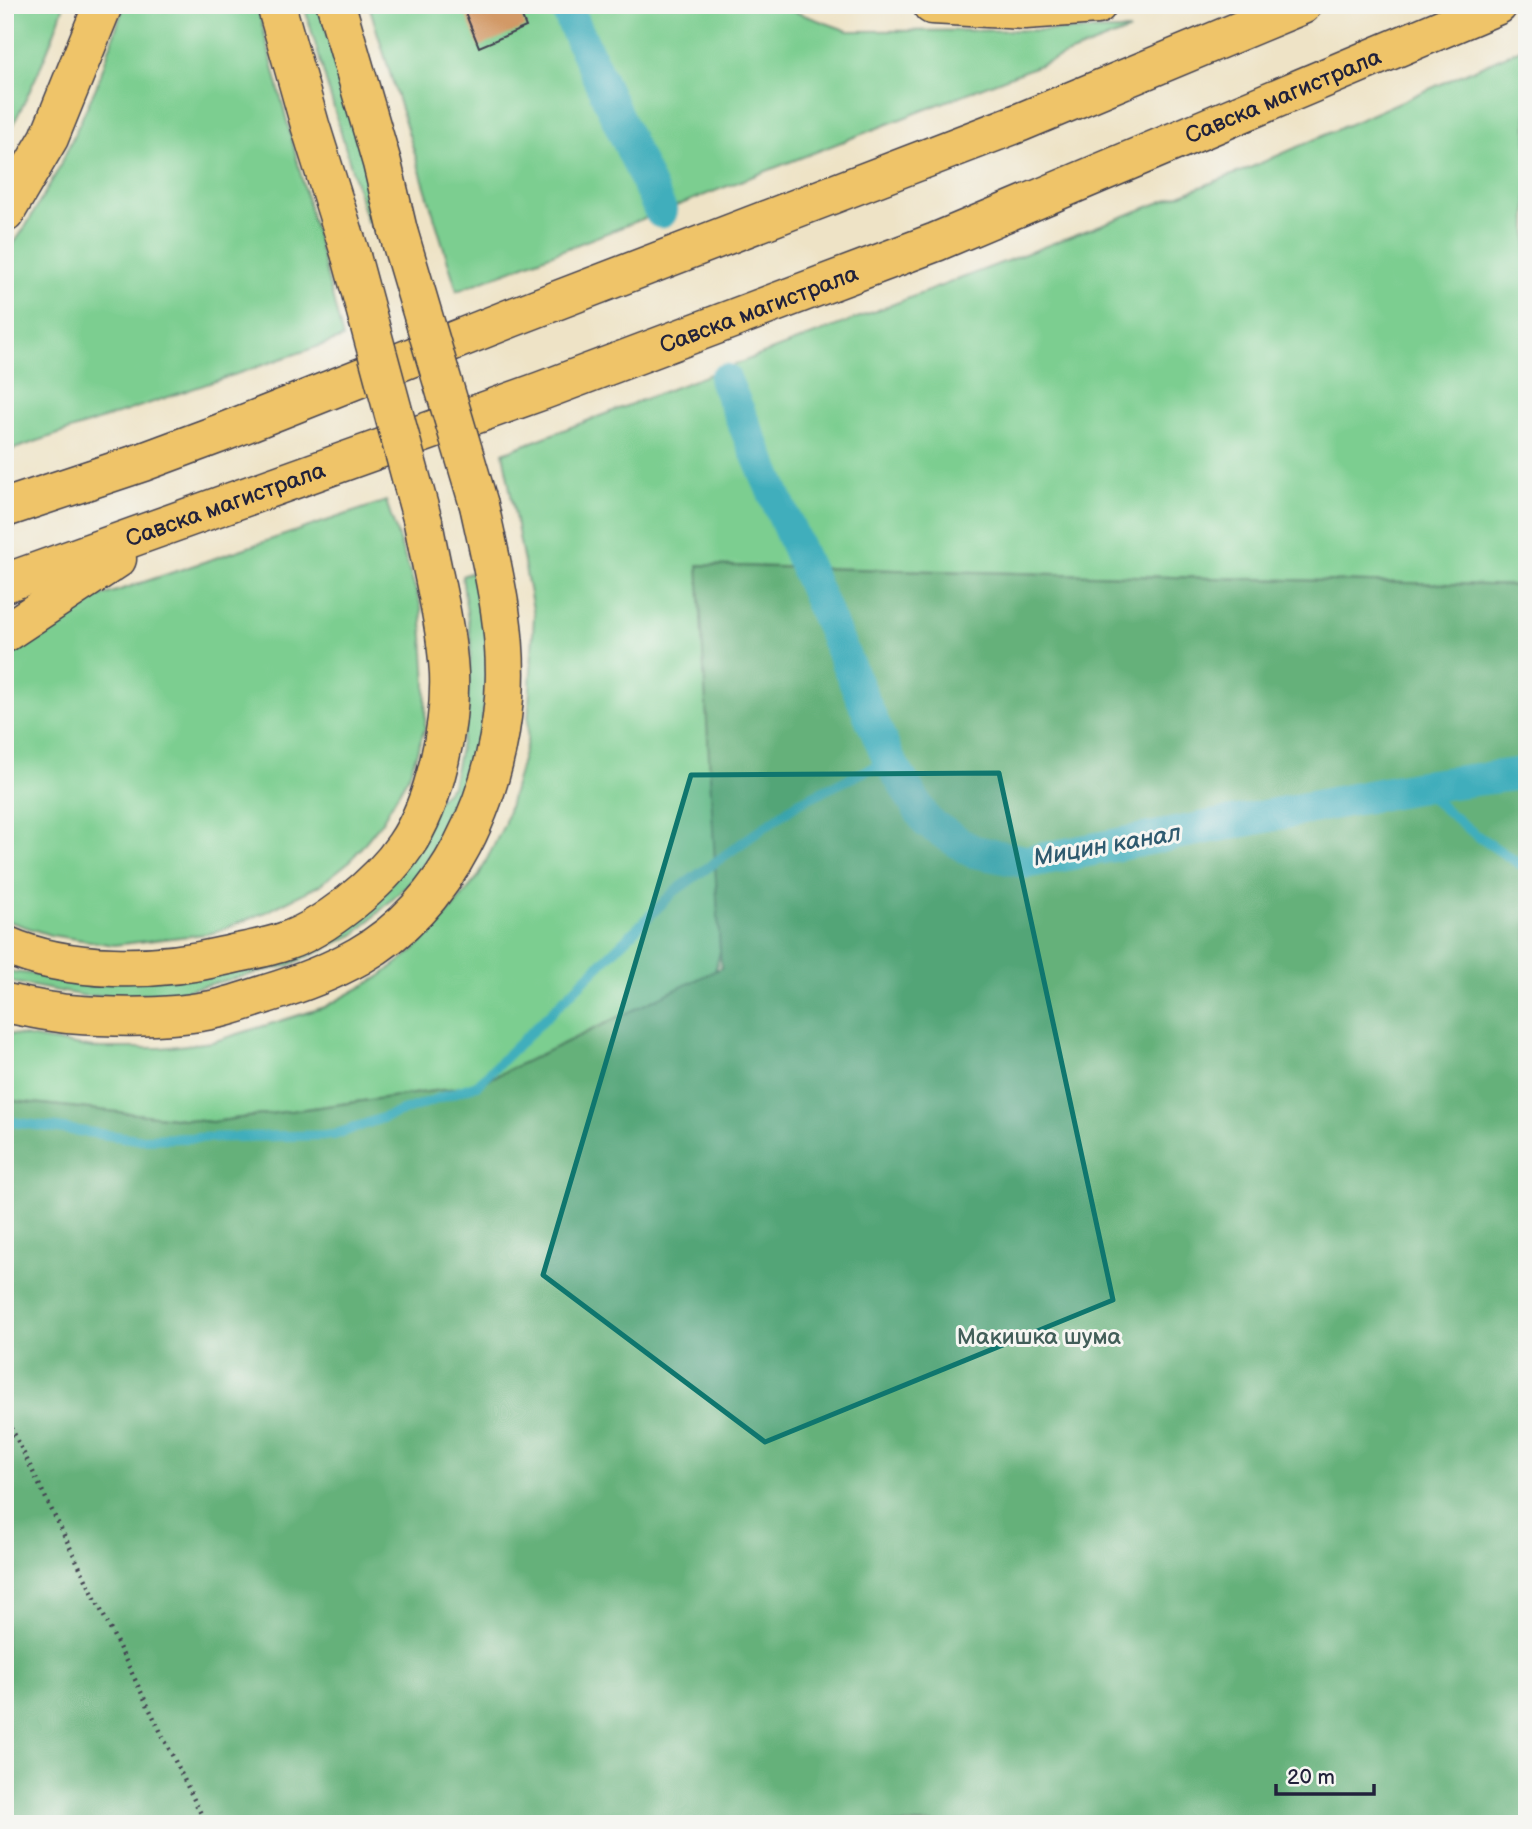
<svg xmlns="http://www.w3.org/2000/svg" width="1532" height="1829" font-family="'Balsamiq Sans',sans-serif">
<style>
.green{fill:#7cce90;stroke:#4f7866;stroke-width:2}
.forest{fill:#65b17a;stroke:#446a5a;stroke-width:2}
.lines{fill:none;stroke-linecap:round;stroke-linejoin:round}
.stream{stroke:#3faebc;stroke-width:10}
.canal{stroke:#3faebc;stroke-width:33}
.building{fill:#d29966}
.primary-casing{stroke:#413f50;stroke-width:41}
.path{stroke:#413f50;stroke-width:4.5;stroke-dasharray:2 5;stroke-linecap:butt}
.primary{stroke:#efc469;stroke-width:38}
.primary-bridge-casing{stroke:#413f50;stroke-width:41;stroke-linecap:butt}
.primary-bridge{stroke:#efc469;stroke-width:38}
.marked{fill:#0f766e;fill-opacity:0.2;stroke:#0f766e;stroke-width:5;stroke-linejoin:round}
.labels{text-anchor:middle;stroke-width:6;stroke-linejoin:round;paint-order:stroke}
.street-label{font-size:23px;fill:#22223b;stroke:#f6f6f2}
.park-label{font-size:23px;fill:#425e59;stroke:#f6f6f2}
.water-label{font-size:24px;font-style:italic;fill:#2e5a6f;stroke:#f6f6f2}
</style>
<rect width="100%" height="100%" fill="#f6f6f2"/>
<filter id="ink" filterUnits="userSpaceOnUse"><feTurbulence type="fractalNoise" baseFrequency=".0143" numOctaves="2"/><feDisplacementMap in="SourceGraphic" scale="14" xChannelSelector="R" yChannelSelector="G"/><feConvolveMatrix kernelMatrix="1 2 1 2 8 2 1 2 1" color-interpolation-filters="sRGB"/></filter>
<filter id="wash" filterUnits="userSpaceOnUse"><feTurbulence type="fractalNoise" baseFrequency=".00686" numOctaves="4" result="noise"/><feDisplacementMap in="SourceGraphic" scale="28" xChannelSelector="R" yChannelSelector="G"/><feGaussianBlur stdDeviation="1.57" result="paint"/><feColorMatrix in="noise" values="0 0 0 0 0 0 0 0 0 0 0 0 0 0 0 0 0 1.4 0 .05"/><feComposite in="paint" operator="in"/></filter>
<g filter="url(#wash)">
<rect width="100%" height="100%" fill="#eee3c6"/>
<!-- green -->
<path class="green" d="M5,5H64C49,52 28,97 5,140Z
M124,5H257L343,338L5,452V256L26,226L58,170L98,83Z
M304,5H319L381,216L367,222Z
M369,5H776L848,31L1130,30L457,291Z
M1527,46V586L699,565L720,951L715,971L483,1082L462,1087L212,1122L5,1100V1033L93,1048H161L212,1042L325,1007L378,978L414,950L445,917L478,877L504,825L527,742L534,615L503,453L1245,170Z
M386,501L421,606L426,683L425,728L410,773L381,823L351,860L320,885L266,912L213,933L114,945L50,935L5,920V654L84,602Z
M480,569L489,652L481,732L464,792L436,847L412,881L354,935L290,965L170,994L85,996L5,981V969L13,972L94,980L275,957L452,786L467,714L471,642L462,576Z"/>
<!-- forest -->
<path class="forest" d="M698,565L1527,586V1824H5V1100L212,1122L477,1085L721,968Z"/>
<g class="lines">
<!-- stream -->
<path class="stream" d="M1418,787L1476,835L1527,869
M5,1121L137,1139L334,1135L477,1085L675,891L798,803L889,760"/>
<!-- canal -->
<path class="canal" d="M565,5L661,212
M725,380L889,760L927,822L972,851L1027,862L1418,787L1527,773"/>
</g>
<g id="blocks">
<!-- building -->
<path class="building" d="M462,5H517L526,27L479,47Z"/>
</g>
</g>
<g filter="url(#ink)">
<use href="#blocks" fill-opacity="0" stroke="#413f50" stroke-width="2"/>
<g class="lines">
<!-- primary casing -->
<g class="primary-casing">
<g id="primary">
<path d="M276,5L310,125L351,256"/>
<path d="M336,5L382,163L398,231"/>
<path d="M932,5L1025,10L1097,5"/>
<path d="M5,213L49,138L103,5"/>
<path d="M5,508L143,462L221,433L511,318L1021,122L1302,5"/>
<path id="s1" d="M5,583L541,391L936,242L1498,5"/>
<path d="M5,633L117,559"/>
<path d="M5,945C68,973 158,972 224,956C245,951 267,948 286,941C310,933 331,918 350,903C370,887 390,868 405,846C435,803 451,725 449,673C446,622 432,572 423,522"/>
<path d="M5,1003C26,1007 47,1012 68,1014C118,1018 172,1019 221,1008C236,1004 251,999 266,994C299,984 329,973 359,956C449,905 496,797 504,698C509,632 493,569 479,505"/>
</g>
</g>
<!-- path -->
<path class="path" d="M5,1415L206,1824"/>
<!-- primary -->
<use href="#primary" class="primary"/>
<!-- primary-bridge casing -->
<g class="primary-bridge-casing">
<path id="primary-bridge" d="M398,231L479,505
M351,256L423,522"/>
</g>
<!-- primary-bridge -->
<use href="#primary-bridge" class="primary-bridge"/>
</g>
</g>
<!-- marked area -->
<path class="marked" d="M999,773L1113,1300L765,1442L543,1275L691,775Z"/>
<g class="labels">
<!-- street labels -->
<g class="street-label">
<text dy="8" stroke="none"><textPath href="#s1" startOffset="1368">Савска магистрала</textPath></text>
<text dy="8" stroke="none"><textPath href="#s1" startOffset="802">Савска магистрала</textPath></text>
<text dy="8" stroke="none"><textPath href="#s1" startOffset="234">Савска магистрала</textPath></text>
</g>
<!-- park labels -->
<g class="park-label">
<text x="1039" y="1344">Макишка шума</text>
</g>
<!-- water labels -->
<g class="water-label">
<text transform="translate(1107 845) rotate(-10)" y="8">Мицин канал</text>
</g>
</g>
<!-- margin -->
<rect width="1532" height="1829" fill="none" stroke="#f6f6f2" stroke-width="28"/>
<!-- scale -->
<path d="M1276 1784v10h98v-10" fill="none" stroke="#22223b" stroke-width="3.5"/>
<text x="1287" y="1784" font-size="21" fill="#22223b" stroke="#f6f6f2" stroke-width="5" paint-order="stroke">20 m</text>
</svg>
